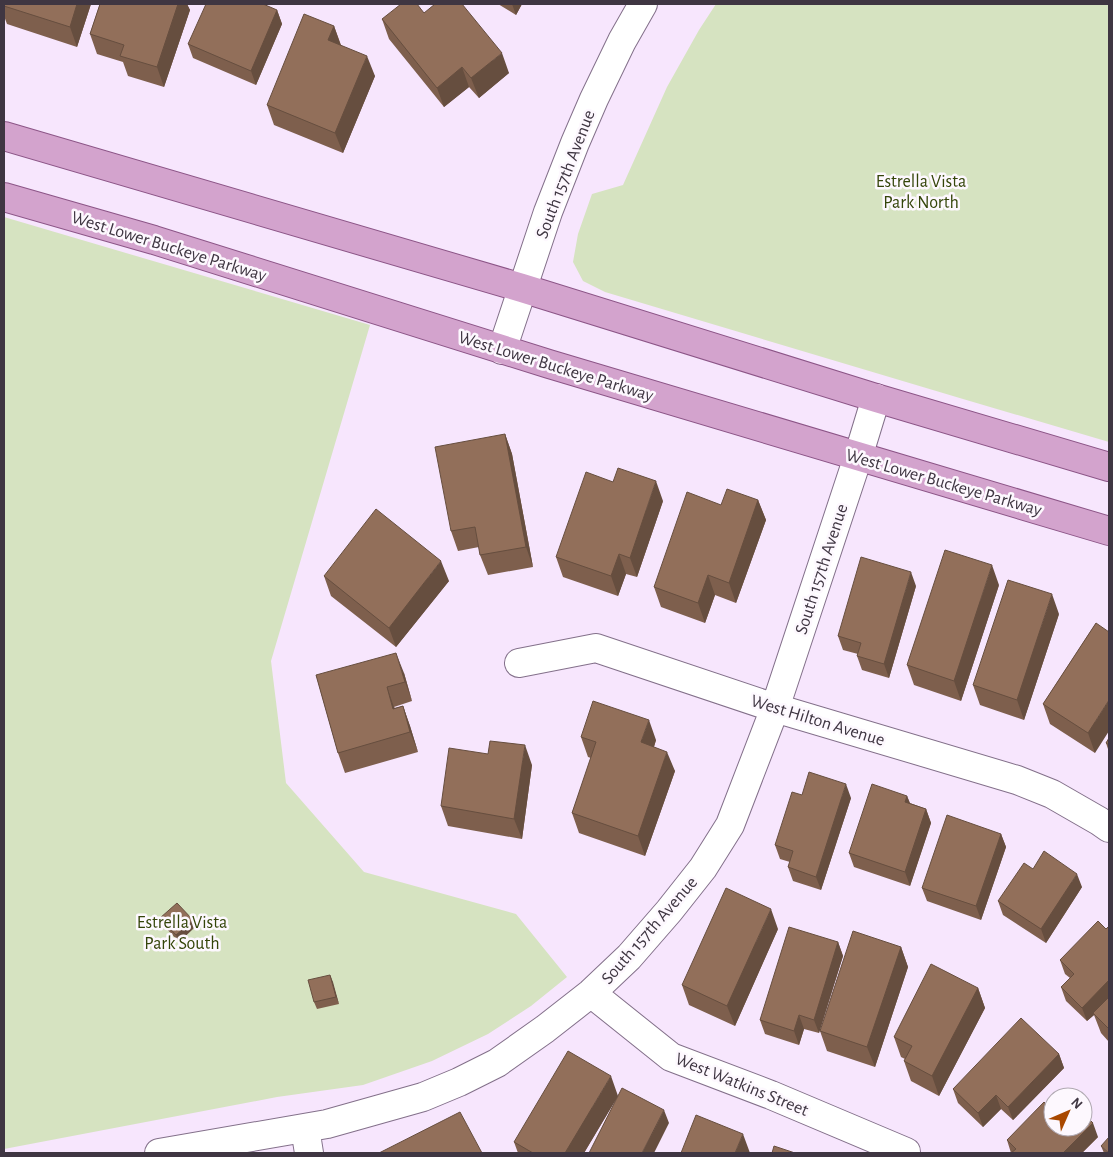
<svg xmlns="http://www.w3.org/2000/svg" width="1113" height="1157" font-family="'Alegreya Sans',sans-serif">
<style>
.green{fill:#d6e3c1}
.lines{fill:none;stroke-linecap:round;stroke-linejoin:round}
.minor-casing{stroke:#83708a;stroke-width:30}
.major-casing{stroke:#8c5587;stroke-width:30}
.minor{stroke:#fff;stroke-width:28}
.major{stroke:#d3a3cd;stroke-width:28}
.wall{fill:#7e5f4d}
.shaded-wall{fill:#664e3f}
.building{fill:#926f5a;stroke:#664e3f}
.labels{text-anchor:middle;stroke-width:5;stroke-linejoin:round;paint-order:stroke}
.street-label{font-size:18px;fill:#3f3642;stroke:#fdf8fe}
.park-label{font-size:18px;fill:#344509;stroke:#fdf8fe}
</style>
<rect width="100%" height="100%" fill="#f7e6fd"/>
<!-- green -->
<path class="green" d="M716,4H1109V442L963,399L605,292L583,281L573,262L578,234L592,194L623,185L667,87L699,30Z
M4,217L370,325L271,661L286,783L364,872L516,914L567,977L531,1006L488,1034L432,1061L363,1085L277,1097L4,1149Z"/>
<g class="lines">
<!-- minor casing -->
<g class="minor-casing">
<path id="minor" d="M502,350L548,212L575,143L594,99L622,41L643,4
M519,663L596,648L775,708L1017,780L1052,794L1099,821L1109,828
M591,993L671,1057L771,1095L906,1152V1153
M305,1128L309,1153
M159,1153L327,1124L423,1097L459,1082L497,1063L545,1029L591,993L629,957L669,911L703,868L730,825L775,708L858,457L876,398"/>
</g>
<!-- major casing -->
<g class="major-casing">
<path id="major" d="M4,136L522,288L876,398L1109,467
M4,197L154,240L549,364L1109,531"/>
</g>
<!-- minor -->
<use href="#minor" class="minor"/>
<!-- major -->
<use href="#major" class="major"/>
</g>
<!-- wall -->
<path class="wall" d="M4,4H91L77,47L7,24L4,16Z
M100,4H187L190,10L164,87L128,76L123,62L97,54L90,34Z
M498,4H522L516,15Z
M277,10L282,24L256,85L193,58L188,44Z
M424,13L509,73L479,98L469,87L444,107L389,39L382,19Z
M334,26L341,45L375,76L343,153L274,125L267,105Z
M505,434L512,454L533,567L488,575L480,555L479,547L458,551L451,531Z
M758,500L766,520L736,603L715,595L705,623L661,607L654,587L721,505Z
M663,501L637,577L626,574L618,596L563,577L556,557Z
M324,576L449,581L396,647L331,596Z
M999,585L961,701L914,685L907,665Z
M916,586L889,678L862,670L857,656L858,654L843,650L838,636Z
M1059,614L1024,720L980,705L973,685Z
M1096,623L1095,753L1050,724L1043,704Z
M404,673L412,701L394,707L395,708L403,706L410,726L418,752L345,773L338,753L316,675Z
M581,737L656,740L654,747L675,771L645,856L579,833L572,813L591,758L588,757Z
M1109,738V752L1106,743Z
M488,754L532,765L522,839L448,826L441,806Z
M802,795L851,798L821,890L793,881L788,867L790,862L780,859L775,845Z
M907,796L910,803L926,809L931,823L910,886L854,867L849,853Z
M1001,834L1006,847L981,920L927,901L922,888Z
M1033,869L1082,887L1046,943L1003,915L998,901Z
M160,918L195,927L179,942L163,925Z
M1109,926V1042L1101,1033L1094,1015L1087,1021L1066,1001L1061,987L1070,978L1065,974L1060,960L1106,929Z
M778,929L735,1026L689,1005L682,985Z
M838,942L843,956L819,1033L804,1029L799,1045L765,1034L760,1020Z
M901,947L908,967L875,1067L827,1051L820,1031Z
M330,975L339,1004L317,1009L314,1002Z
M978,988L985,1008L939,1096L911,1081L904,1061L905,1059L901,1057L894,1037Z
M1059,1054L1064,1068L1013,1120L1001,1109L983,1127L958,1103L953,1089Z
M618,1096L584,1153H518L514,1142Z
M1053,1127L1098,1137L1082,1153H1011L1007,1140Z
M1101,1146L1109,1153H1104Z"/>
<!-- shaded-wall -->
<path class="shaded-wall" d="M77,4H91L77,47L70,27Z
M178,4H187L190,10L164,87L157,67Z
M512,4H522L516,15Z
M277,10L282,24L256,85L251,71Z
M334,26L341,46L328,40Z
M502,53L509,73L479,98L471,78Z
M367,56L375,76L343,153L335,133Z
M462,67L469,87L444,107L437,88Z
M505,434L512,454L533,567L526,547Z
M656,481L663,501L637,577L630,558Z
M758,500L766,520L736,603L729,583Z
M619,554L626,574L618,596L611,576Z
M441,561L449,581L396,647L389,628Z
M992,565L999,585L961,701L954,681Z
M911,572L916,586L889,678L884,664Z
M708,575L715,595L705,623L698,603Z
M1052,594L1059,614L1024,720L1017,700Z
M396,653L404,673L412,701L405,682Z
M387,687L394,707L400,729L393,709Z
M1109,700V731L1095,753L1088,733Z
M403,706L410,726L418,752L410,732Z
M649,720L656,740L649,762L641,742Z
M525,745L532,765L522,839L514,819Z
M667,752L675,771L645,856L638,836Z
M846,784L851,798L821,890L816,877Z
M907,796L912,809L905,802Z
M926,809L931,823L910,886L905,872Z
M1001,834L1006,847L981,920L976,906Z
M1077,874L1082,887L1046,943L1041,929Z
M771,909L778,929L735,1026L727,1006Z
M193,920L195,927L179,942L176,935Z
M838,942L843,956L819,1033L814,1020Z
M901,947L908,967L875,1067L867,1047Z
M330,975L333,982L339,1004L336,997Z
M1109,980V999L1093,1013L1094,1015L1087,1021L1082,1008Z
M978,988L985,1008L939,1096L932,1076Z
M799,1015L804,1029L799,1045L794,1031Z
M1059,1054L1064,1068L1013,1120L1008,1107Z
M611,1076L618,1096L584,1153H565Z
M996,1095L1001,1109L983,1127L978,1113Z
M664,1110L669,1123L654,1153H642Z
M1093,1123L1098,1137L1082,1153H1063Z
M743,1134L750,1153H735Z"/>
<!-- building -->
<path class="building" d="M4,4H77L70,27L4,6Z
M100,4H178L157,67L120,56L124,45L90,34Z
M206,4H263L277,10L251,71L188,44Z
M401,4H417L424,13L435,4H462L502,53L471,78L462,67L437,88L382,19Z
M304,14L334,26L328,40L367,56L335,133L267,105Z
M505,434L526,547L480,555L475,527L451,531L435,447Z
M618,468L656,481L630,558L619,554L611,576L556,557L586,472L613,482Z
M727,489L758,500L729,583L708,575L698,603L654,587L687,492L721,505Z
M376,509L441,561L389,628L324,576Z
M945,550L992,565L954,681L907,665Z
M861,557L911,572L884,664L857,656L861,643L838,636Z
M1008,580L1052,594L1017,700L973,685Z
M1096,623L1109,632V700L1088,733L1043,704Z
M396,653L405,682L387,687L393,709L403,706L410,732L338,753L316,675Z
M593,701L649,720L641,742L667,752L638,836L572,813L596,742L581,737Z
M1109,738V745L1106,743Z
M490,741L525,745L514,819L441,806L449,748L488,754Z
M809,772L846,784L816,877L788,867L793,851L775,845L792,792L802,795Z
M872,784L907,796L905,802L926,809L905,872L849,853Z
M947,815L1001,834L976,906L922,888Z
M1044,851L1077,874L1041,929L998,901L1024,863L1033,869Z
M726,888L771,909L727,1006L682,985Z
M177,903L193,920L176,935L160,918Z
M1098,921L1106,929L1109,926V980L1082,1008L1061,987L1074,974L1060,960Z
M789,927L838,942L814,1020L799,1015L794,1031L760,1020Z
M853,931L901,947L867,1047L820,1031Z
M931,964L978,988L932,1076L904,1061L912,1046L894,1037Z
M330,975L336,997L314,1002L308,980Z
M1109,997V1029L1093,1013Z
M1021,1018L1059,1054L1008,1107L996,1095L978,1113L953,1089Z
M568,1051L611,1076L565,1153H533L514,1142Z
M622,1088L664,1110L642,1153H589Z
M1044,1102L1053,1111V1127H1083V1113L1093,1123L1063,1153H1011L1016,1149L1007,1140Z
M460,1112L482,1153H379Z
M696,1115L743,1134L735,1153H681Z
M1109,1137V1153L1101,1146Z
M774,1146L795,1153H772Z"/>
<g class="labels">
<!-- street labels -->
<g class="street-label">
<text transform="translate(565 174) rotate(-69)" y="6">South 157th Avenue</text>
<text transform="translate(169 246) rotate(17)" y="6">West Lower Buckeye Parkway</text>
<text transform="translate(556 366) rotate(17)" y="6">West Lower Buckeye Parkway</text>
<text transform="translate(944 482) rotate(16)" y="6">West Lower Buckeye Parkway</text>
<text transform="translate(821 569) rotate(-72)" y="6">South 157th Avenue</text>
<text transform="translate(818 720) rotate(17)" y="6">West Hilton Avenue</text>
<text transform="translate(649 930) rotate(-49)" y="6">South 157th Avenue</text>
<text transform="translate(742 1084) rotate(22)" y="6">West Watkins Street</text>
</g>
<!-- park labels -->
<g class="park-label">
<text x="921" y="187">Estrella Vista<tspan x="921" dy="21">Park North</tspan></text>
<text x="182" y="928">Estrella Vista<tspan x="182" dy="21">Park South</tspan></text>
</g>
</g>
<!-- border -->
<rect width="1113" height="1157" fill="none" stroke="#3f3642" stroke-width="10"/>
<!-- north arrow -->
<g transform="translate(1068 1112) rotate(45)"><circle r="24" fill="#fdf8fe" stroke="#b1aab3"/>
<path d="M0-4L9 19L0 12L-9 19Z" fill="#a94800"/>
<text y="-8" font-size="14" font-weight="bold" text-anchor="middle" fill="#3f3642">N</text>
</g>
</svg>
